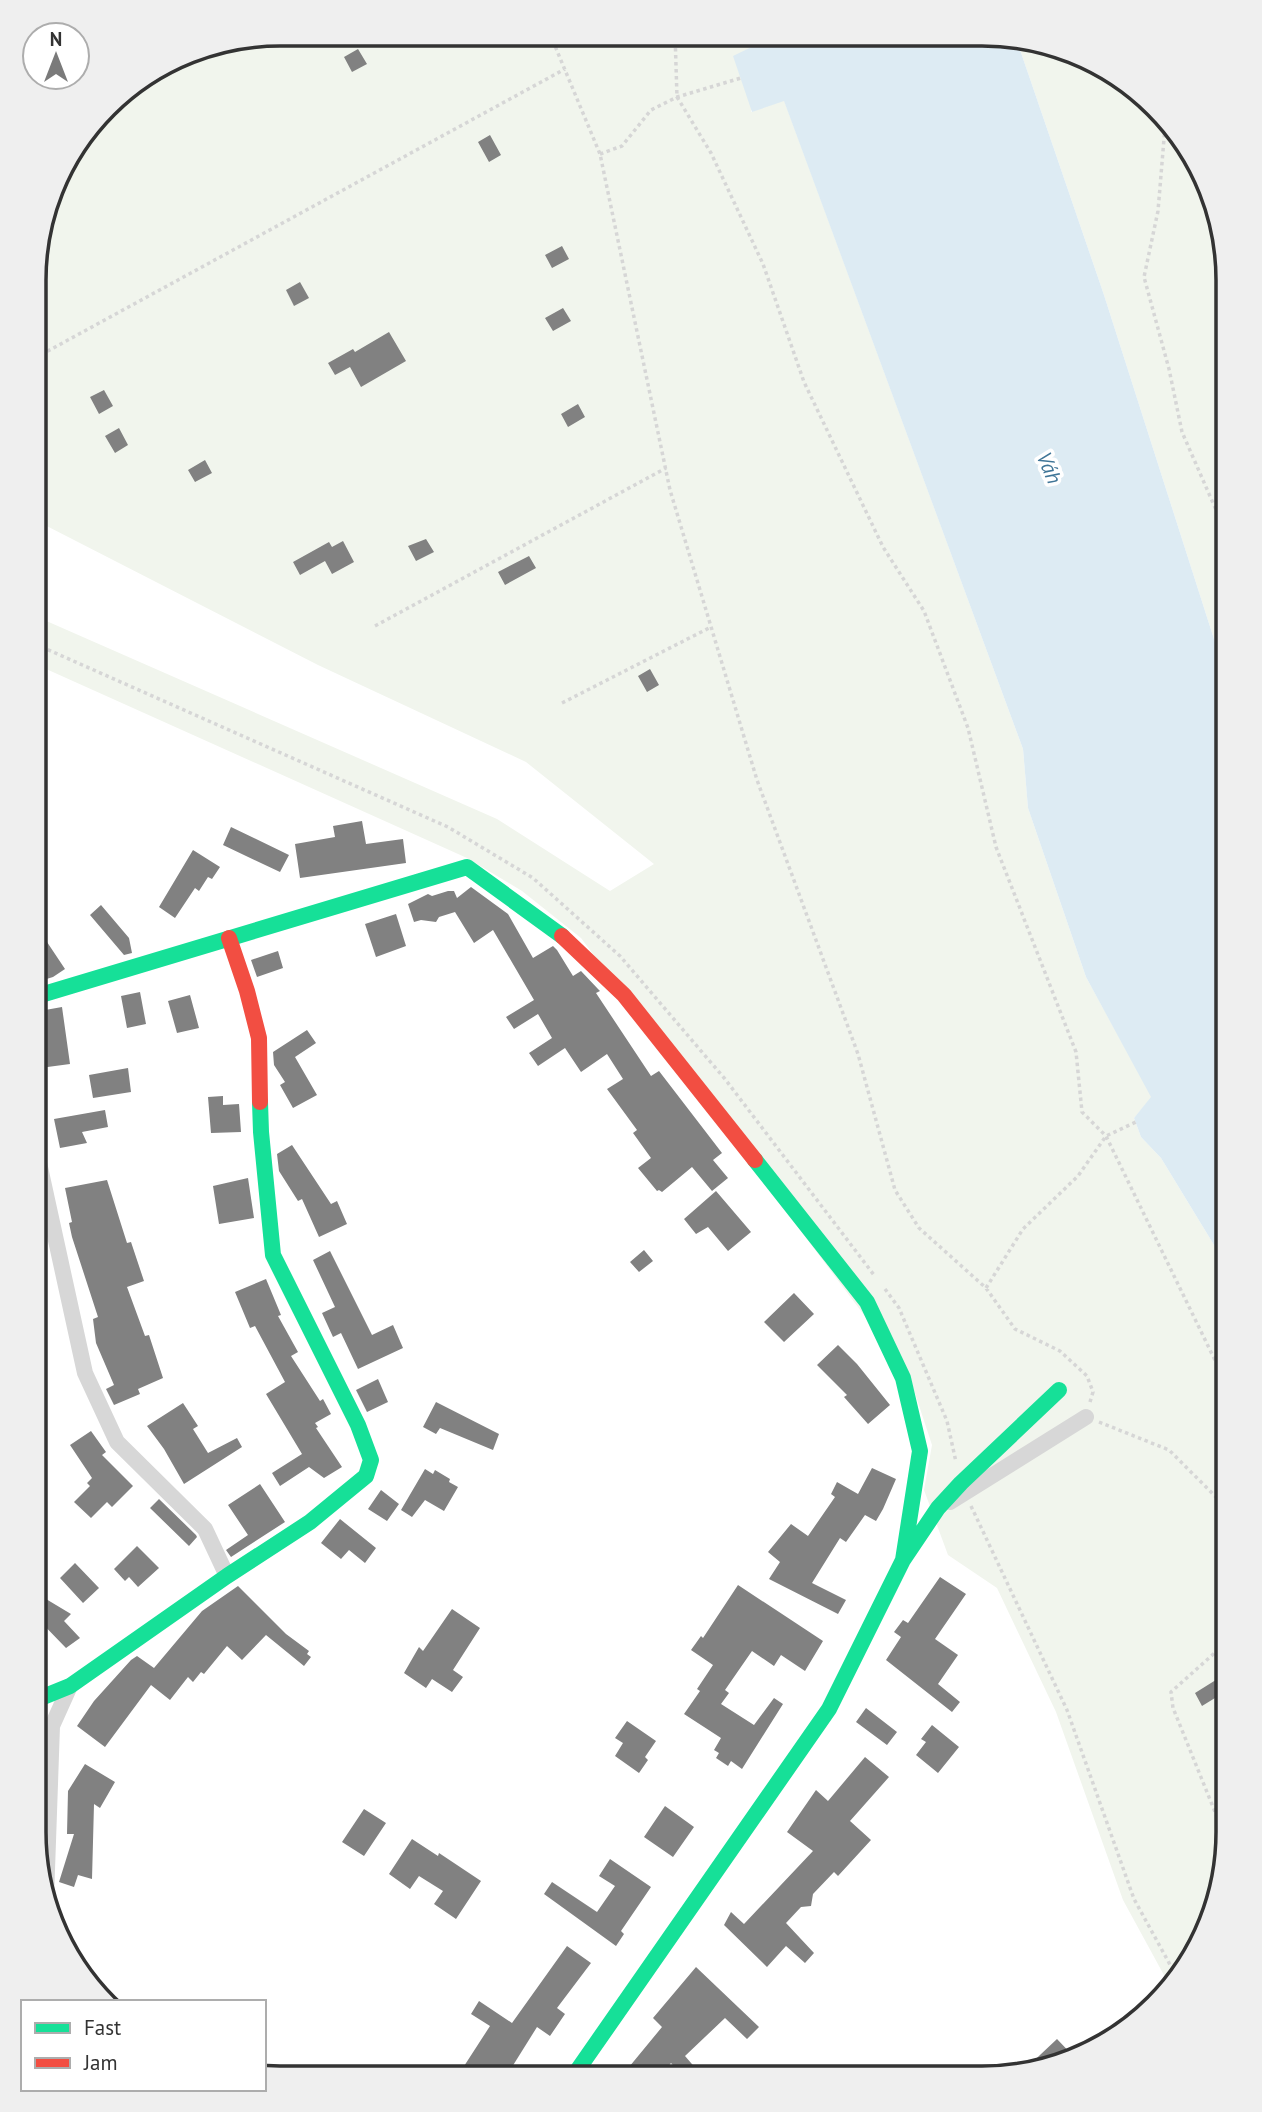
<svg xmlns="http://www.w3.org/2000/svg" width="1262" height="2112" font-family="'PT Sans',sans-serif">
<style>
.green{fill:#f1f5ed}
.water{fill:#ddebf3}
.building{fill:#818181}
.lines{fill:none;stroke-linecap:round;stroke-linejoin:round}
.path{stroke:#d6d6d6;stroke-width:3.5;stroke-dasharray:3.5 3.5;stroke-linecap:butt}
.street{stroke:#d7d7d7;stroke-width:16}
.fast{stroke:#16e098;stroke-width:16}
.jam{stroke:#f24e42;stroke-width:16}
.labels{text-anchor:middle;stroke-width:7;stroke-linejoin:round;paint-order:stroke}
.water-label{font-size:21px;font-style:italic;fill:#3f7597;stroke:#fff}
.rim{fill:none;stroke:#333;stroke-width:3.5}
</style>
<rect width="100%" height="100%" fill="#fff"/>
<!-- green -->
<path class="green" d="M280,33L765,35L767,40L751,112L784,100L1023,749L1028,808L1086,977L1152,1097L1134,1118L1141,1137L1161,1158L1228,1268V1849L1216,1912L1178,1982L1171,1988L1123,1900L1056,1712L997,1588L948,1555L924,1490L932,1445L909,1375L581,938L522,891L467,858L35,664V616L497,819L610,891L654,864L526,762L318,665L35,520V248L59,170L117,95L186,52Z
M1015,35L1133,84L1210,186L1229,280V686L1104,295Z"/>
<!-- water -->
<path class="water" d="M765,35H1015L1104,295L1229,686L1228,1268L1161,1158L1141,1137L1134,1118L1151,1097L1086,977L1028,808L1023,749L784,101L752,112L733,56L766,40Z"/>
<!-- building -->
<path class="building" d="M358,49L367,64L352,72L344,57Z
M490,135L501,155L489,162L478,142Z
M562,246L569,259L552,268L545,255Z
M300,282L309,298L294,306L286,290Z
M563,308L571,321L553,331L545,318Z
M389,332L406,361L361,387L350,367L335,375L328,363L353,349L355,352Z
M104,390L113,406L99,414L90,397Z
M578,404L585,417L568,427L561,414Z
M119,428L128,445L115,453L105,436Z
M205,460L212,473L195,482L188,470Z
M426,539L434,552L416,561L408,546Z
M343,541L354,562L332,574L325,561L300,575L293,562L329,542L332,547Z
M529,556L536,568L505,585L498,572Z
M650,669L659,685L647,692L638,676Z
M362,821L366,844L403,839L406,863L300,878L295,844L335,837L333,826Z
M231,827L289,855L280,872L223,845Z
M193,850L220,867L212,879L208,877L199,891L195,888L175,918L159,907Z
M471,887L508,914L533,958L553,946L557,950L573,976L581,971L598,989L600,991L596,993L651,1076L659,1071L722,1153L713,1160L728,1178L712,1191L692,1167L662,1192L659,1190L657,1191L638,1168L651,1158L633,1133L637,1130L607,1089L623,1079L607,1054L581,1072L565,1048L538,1066L529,1053L552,1038L538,1014L514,1029L506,1017L534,1000L493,930L474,943L455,912L439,917L436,922L421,920L414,922L408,904L428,894L432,896L448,891H454L457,898Z
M101,905L129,938L132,953L124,955L90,915Z
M396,914L406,946L376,957L365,924Z
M47,942L65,969L53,977L40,981L34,973V950Z
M278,951L283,968L257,977L251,960Z
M140,992L146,1024L127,1028L121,996Z
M190,995L199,1028L177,1033L168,1001Z
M62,1007L70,1064L40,1068L34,1034V1012Z
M307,1030L316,1043L295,1057L317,1095L293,1108L280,1085L285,1082L274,1065L273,1052Z
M128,1068L131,1092L93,1098L89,1075Z
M223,1096V1105L239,1104L241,1132L211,1133L208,1097Z
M105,1110L108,1127L82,1132L87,1143L60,1148L54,1119Z
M292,1145L331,1204L337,1201L347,1224L319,1237L302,1199L298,1201L279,1171L277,1154Z
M248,1178L254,1218L219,1224L213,1186Z
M107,1180L127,1243L131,1242L144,1281L127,1287L145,1336L149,1335L163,1378L138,1389L140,1394L114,1405L106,1389L114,1385L96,1343L93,1319L98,1317L72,1237L69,1223L72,1222L65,1188Z
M716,1191L751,1232L728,1251L708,1227L696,1234L684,1219Z
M644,1250L653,1261L639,1272L630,1262Z
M330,1251L372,1335L393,1325L403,1348L358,1369L341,1333L333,1337L322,1313L335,1307L313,1260Z
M266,1279L281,1315L278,1316L298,1352L291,1356L320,1401L323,1399L331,1414L315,1423L318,1427L316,1428L342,1467L324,1478L309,1467L280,1486L272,1473L302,1454L266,1394L285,1382L255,1326L250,1328L235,1292Z
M794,1293L814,1314L784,1342L764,1322Z
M838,1345L857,1364L890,1405L868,1424L844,1397L847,1395L817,1365Z
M378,1379L388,1402L367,1412L356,1390Z
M436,1402L499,1434L493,1450L440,1428L436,1434L423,1427Z
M183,1403L198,1426L193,1429L208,1453L237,1438L242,1447L184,1484L164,1449L147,1426Z
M91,1431L106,1452L102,1455L133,1486L112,1507L107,1502L91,1518L74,1502L90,1486L87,1483L92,1478L70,1445Z
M872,1468L896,1479L883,1509L876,1521L865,1515L846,1542L840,1538L812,1583L846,1600L838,1614L769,1579L780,1562L768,1552L791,1524L808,1536L835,1497L831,1494L837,1482L858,1494Z
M425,1469L433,1474L435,1470L450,1479L449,1482L458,1487L444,1511L425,1500L412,1517L401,1510Z
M260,1484L285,1522L231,1557L226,1550L248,1535L228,1505Z
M381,1490L399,1504L387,1521L368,1509Z
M159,1499L196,1535L197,1537L189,1546L150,1508Z
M340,1519L376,1548L365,1563L349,1550L341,1559L321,1543Z
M137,1546L159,1568L138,1587L129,1577L125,1581L114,1569Z
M75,1563L99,1588L83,1603L60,1578Z
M940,1577L966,1594L935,1639L958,1655L938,1684L960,1702L952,1712L886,1660L901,1637L894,1632L903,1620L908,1623Z
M738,1585L823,1641L805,1671L781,1655L774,1666L752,1651L725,1690L729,1693L721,1704L754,1725L774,1698L783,1704L742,1769L731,1761L728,1766L716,1758L719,1753L714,1750L721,1738L684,1714L700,1691L697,1689L713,1665L691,1650L701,1636L703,1638Z
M238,1586L286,1634L309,1651L307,1654L311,1657L304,1666L266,1635L242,1660L227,1646L204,1674L201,1672L193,1682L188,1677L170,1700L151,1685L105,1747L77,1726L94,1701L131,1660L137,1656L154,1668L202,1611Z
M41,1596L71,1614L64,1621L80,1638L66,1648L34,1615V1603Z
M452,1609L480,1628L453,1670L463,1677L452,1692L432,1679L426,1688L404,1673L419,1647L423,1651Z
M1219,1678L1228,1690L1202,1706L1195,1693Z
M866,1708L897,1732L887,1745L856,1722Z
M627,1721L656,1741L645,1757L648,1760L639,1773L615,1756L623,1743L615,1738Z
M932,1725L959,1747L938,1773L916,1755L926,1742L921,1739Z
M865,1757L889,1777L850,1821L871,1840L838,1876L834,1872L813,1894L811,1906L801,1907L786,1923L814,1953L805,1963L786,1946L767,1967L724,1925L731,1912L744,1924L813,1851L787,1832L816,1790L828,1801Z
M85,1764L115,1782L100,1808L94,1804L92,1879L78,1875L74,1887L59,1882L74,1834H67L68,1791Z
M665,1806L694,1827L673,1857L644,1837Z
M364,1809L386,1823L364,1856L342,1842Z
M412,1839L438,1856L439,1853L481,1881L456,1919L434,1904L443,1891L419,1876L410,1889L389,1874Z
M610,1859L651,1887L621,1931L624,1934L616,1946L544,1894L552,1882L597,1912L615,1886L599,1876Z
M567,1946L591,1963L557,2008L565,2014L550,2036L537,2027L512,2067L528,2077H457L490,2026L471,2014L479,2001L512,2023Z
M696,1967L759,2027L747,2039L725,2018L685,2056L704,2078H685L671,2063L659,2078H620L662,2027L653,2018Z
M1057,2039L1077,2060L1023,2071Z"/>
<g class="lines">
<!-- path -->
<path class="path" d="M550,34L600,154L670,490L757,780L858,1054L895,1190L919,1228L986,1288L1015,1329L1060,1351L1087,1376L1093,1392L1090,1402
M675,34L677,97L711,153L763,264L804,382L883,547L924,611L968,728L996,847L1076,1052L1082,1112L1106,1136L1228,1387
M1165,127L1158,211L1144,277L1169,369L1182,432L1220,519L1229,548
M600,154L622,146L651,110L677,97L741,78
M35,358L565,69
M375,626L666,468
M35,644L448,827L533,878L620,956L725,1079L874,1275
M562,703L711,627
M986,1288L1023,1229L1078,1176L1106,1136L1136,1122
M885,1289L899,1308L947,1421L956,1462
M1099,1422L1169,1450L1228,1509
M971,1506L1067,1710L1134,1899L1179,1981
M1228,1844L1173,1708L1171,1692L1228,1641"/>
<!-- street -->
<path class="street" d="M34,1140L85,1373L117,1442L205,1529L227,1576
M950,1502L1086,1417
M46,1899L52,1726L70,1686
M48,1905L60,1937"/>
<!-- fast -->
<path class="fast" d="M34,997L467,867L562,936
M755,1160L867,1302L903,1378L920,1451L903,1560
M33,1701L70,1686L227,1576L310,1522L366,1476L371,1460L358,1425L273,1255L261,1132L260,1102
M572,2078L829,1709L903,1560L938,1508L961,1483L1059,1390"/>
<!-- jam -->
<path class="jam" d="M562,936L624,995L755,1160
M229,938L247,991L259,1038L260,1102"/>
</g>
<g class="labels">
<!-- water labels -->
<g class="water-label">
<text transform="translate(1049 468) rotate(67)" y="7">Váh</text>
</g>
</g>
<!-- crop -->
<path d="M0 0H1262V2112H0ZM280 46H982A234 234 0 0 1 1216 280V1832A234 234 0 0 1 982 2066H280A234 234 0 0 1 46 1832V280A234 234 0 0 1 280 46Z" fill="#efefef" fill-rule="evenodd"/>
<path class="rim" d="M280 46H982A234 234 0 0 1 1216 280V1832A234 234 0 0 1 982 2066H280A234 234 0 0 1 46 1832V280A234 234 0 0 1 280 46Z"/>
<!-- legend -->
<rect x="21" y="2000" width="245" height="91" fill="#ffffff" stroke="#adadad" stroke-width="2"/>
<rect x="35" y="2023" width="35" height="10" fill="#16e098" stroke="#adadad" stroke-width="2"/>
<text x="84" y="2035" font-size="21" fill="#333333">Fast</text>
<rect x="35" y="2058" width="35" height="10" fill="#f24e42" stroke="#adadad" stroke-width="2"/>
<text x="84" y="2070" font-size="21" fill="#333333">Jam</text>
<!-- north arrow -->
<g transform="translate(56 56)"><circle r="33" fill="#ffffff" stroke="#adadad" stroke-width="2"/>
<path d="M0-5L12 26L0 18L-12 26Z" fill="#7a7a7a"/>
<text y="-10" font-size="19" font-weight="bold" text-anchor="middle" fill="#333333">N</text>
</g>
</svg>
